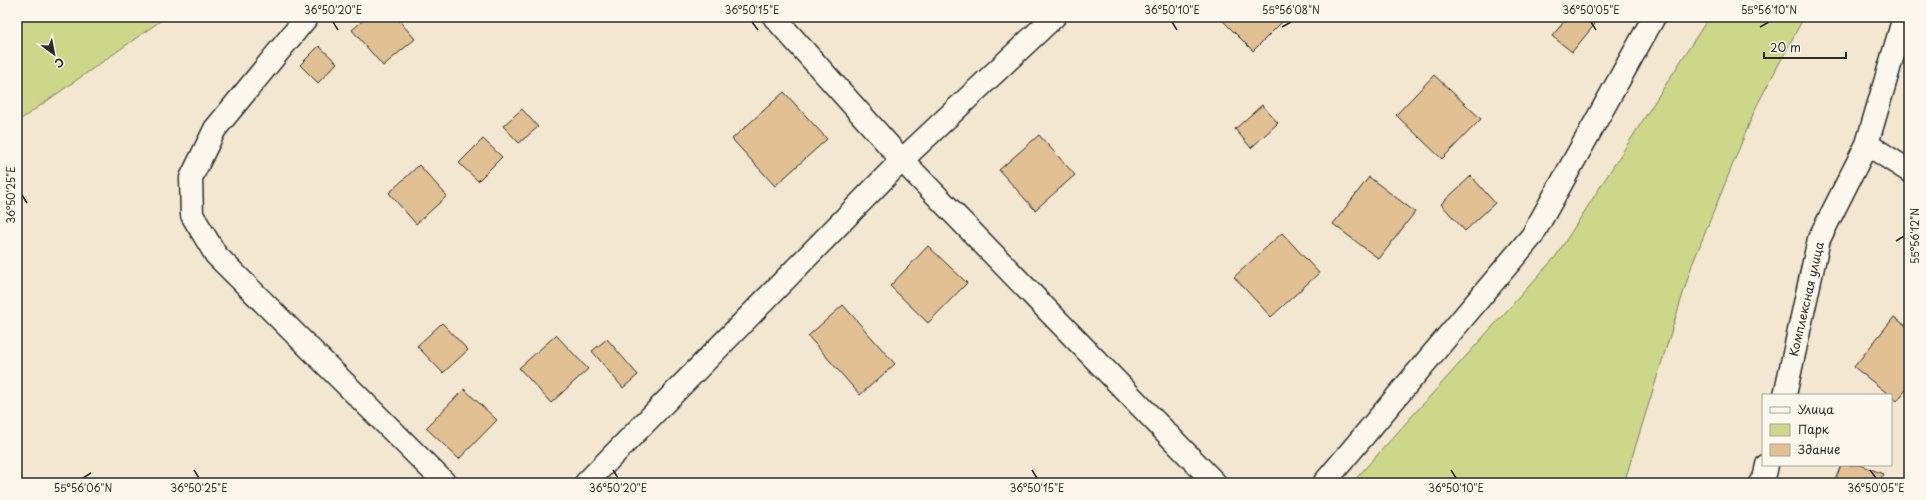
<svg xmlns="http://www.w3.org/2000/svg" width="1926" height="500" font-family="'Playpen Sans',sans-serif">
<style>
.green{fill:#ccd78a;stroke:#7c815a}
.building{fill:#e1c193;stroke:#2b2b2b}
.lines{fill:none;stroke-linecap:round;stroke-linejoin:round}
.minor-casing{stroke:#2b2b2b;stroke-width:25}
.minor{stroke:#fbf7ec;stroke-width:22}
.ticks{fill:none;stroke:#2b2b2b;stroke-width:1.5}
.labels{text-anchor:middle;stroke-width:3;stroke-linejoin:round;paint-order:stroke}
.street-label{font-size:12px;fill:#2b2b2b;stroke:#fbf7ec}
.neatline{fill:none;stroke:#2b2b2b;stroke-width:1.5}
.ticks-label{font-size:10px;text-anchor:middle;fill:#2b2b2b}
</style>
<rect width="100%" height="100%" fill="#f3e7d1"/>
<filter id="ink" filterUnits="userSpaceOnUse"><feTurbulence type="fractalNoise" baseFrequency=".025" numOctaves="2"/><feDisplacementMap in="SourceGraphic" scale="8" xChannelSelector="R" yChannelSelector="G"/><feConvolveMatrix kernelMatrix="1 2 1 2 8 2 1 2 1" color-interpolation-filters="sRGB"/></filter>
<g filter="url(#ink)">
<!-- green -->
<path class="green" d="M17,17H166L17,122Z
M1709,17H1804L1756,107L1692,265L1624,483H1352L1556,256Z"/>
<!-- building -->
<path class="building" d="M367,17H396L415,39L383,66L352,30Z
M1221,17H1287L1253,51L1220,18Z
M1568,17H1586L1595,24L1572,52L1552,36Z
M319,46L337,63L318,83L300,65Z
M1434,75L1481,119L1442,159L1396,115Z
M784,92L827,139L775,186L732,139Z
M1262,105L1278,123L1251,148L1235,129Z
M522,109L538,127L519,143L503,126Z
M1039,135L1075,175L1035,210L999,170Z
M483,139L502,157L478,181L459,163Z
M419,165L447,196L416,224L389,193Z
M1471,176L1495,203L1465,231L1441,204Z
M1369,177L1415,212L1379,259L1333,224Z
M1282,233L1319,273L1271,317L1234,277Z
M928,246L967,283L928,323L890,286Z
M843,305L895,364L860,395L808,336Z
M1894,317L1909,328V386L1897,401L1854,367Z
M442,323L468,350L443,373L417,346Z
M556,335L588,369L551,403L519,368Z
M607,339L638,375L623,388L592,351Z
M464,389L497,420L459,459L426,428Z
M1841,465H1861L1883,474L1879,483H1834Z"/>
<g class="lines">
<!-- minor casing -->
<g class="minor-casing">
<path id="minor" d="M307,17L215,129L191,178L192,215L216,255L445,483
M774,17L902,160L1215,483
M1867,144L1904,17
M1785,395L1819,239L1867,144L1909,171
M586,483L902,160L1054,17
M1324,483L1532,236L1654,17
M1760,483L1764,479L1767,465"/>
</g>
<!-- minor -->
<use href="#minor" class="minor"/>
</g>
</g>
<!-- ticks -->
<path class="ticks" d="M333,22L338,30M752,22L758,30M1172,22L1177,30M1591,22L1596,30M1282,27L1291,22M1760,27L1769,22M22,195L27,203M1896,241L1904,236M194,470L199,478M613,470L618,478M1032,470L1037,478M1451,470L1456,478M1870,470L1876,478M83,478L91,473"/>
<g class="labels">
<!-- street labels -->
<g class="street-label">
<text transform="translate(1807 299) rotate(-77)" y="4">Комплексная улица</text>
</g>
</g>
<!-- margin -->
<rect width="1926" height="500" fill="none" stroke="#fbf7ec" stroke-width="44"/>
<!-- legend -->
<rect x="1762" y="394" width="130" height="72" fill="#fbf7ec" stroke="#a8a59f"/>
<rect x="1770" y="407" width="20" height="6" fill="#fbf7ec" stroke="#a8a59f"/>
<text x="1798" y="414" font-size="12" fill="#2b2b2b">Улица</text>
<rect x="1770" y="424" width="20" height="12" fill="#ccd78a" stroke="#a8a59f"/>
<text x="1798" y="434" font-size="12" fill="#2b2b2b">Парк</text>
<rect x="1770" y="444" width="20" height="12" fill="#e1c193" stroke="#a8a59f"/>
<text x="1798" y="454" font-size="12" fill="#2b2b2b">Здание</text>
<!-- north arrow -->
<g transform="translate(54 54) rotate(148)" stroke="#fbf7ec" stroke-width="3" paint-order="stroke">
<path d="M0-3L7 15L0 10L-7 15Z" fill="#2b2b2b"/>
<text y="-6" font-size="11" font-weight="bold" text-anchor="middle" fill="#2b2b2b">С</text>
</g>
<!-- scale -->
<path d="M1764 52v6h82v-6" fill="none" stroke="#2b2b2b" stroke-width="2"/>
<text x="1770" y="52" font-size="12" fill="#2b2b2b" stroke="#fbf7ec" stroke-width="3" paint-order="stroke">20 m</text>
<rect x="22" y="22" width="1882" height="456" class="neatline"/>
<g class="ticks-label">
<text x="333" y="14">36°50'20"E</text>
<text x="752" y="14">36°50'15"E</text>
<text x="1172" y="14">36°50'10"E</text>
<text x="1291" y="14">55°56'08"N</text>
<text x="1591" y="14">36°50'05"E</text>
<text x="1769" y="14">55°56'10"N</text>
<text transform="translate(11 195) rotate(-90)" y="4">36°50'25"E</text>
<text transform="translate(1915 236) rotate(-90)" y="4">55°56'12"N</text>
<text x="83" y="492">55°56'06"N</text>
<text x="199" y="492">36°50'25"E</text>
<text x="618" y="492">36°50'20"E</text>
<text x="1037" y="492">36°50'15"E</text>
<text x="1456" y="492">36°50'10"E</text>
<text x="1876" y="492">36°50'05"E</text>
</g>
</svg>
